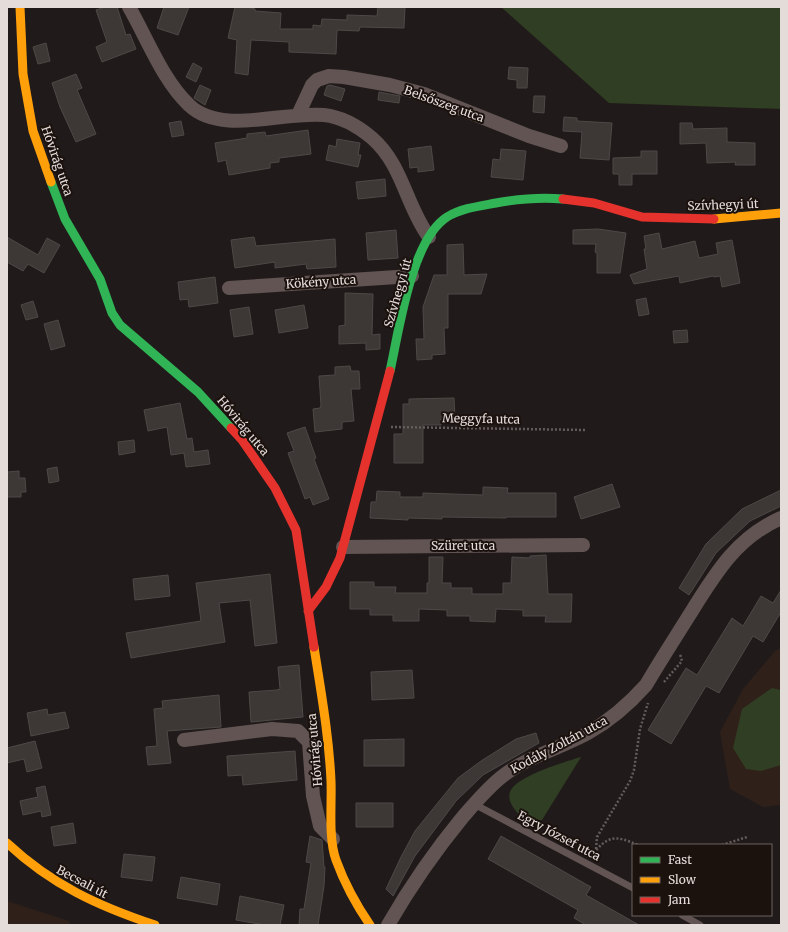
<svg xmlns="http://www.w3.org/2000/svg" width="788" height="932" font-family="Merriweather,serif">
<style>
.built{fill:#30201a}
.green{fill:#303e23}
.building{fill:#3d3836;stroke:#4d4947}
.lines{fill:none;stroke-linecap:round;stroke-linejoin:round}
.path{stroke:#645b5b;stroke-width:2.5;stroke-dasharray:2 2;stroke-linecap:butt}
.lane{stroke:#615453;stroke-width:7}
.street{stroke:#615453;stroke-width:14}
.fast{stroke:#30b455;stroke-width:9}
.slow{stroke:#ff9f0a;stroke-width:9}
.jam{stroke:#e5322d;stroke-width:9}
.labels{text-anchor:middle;stroke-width:4;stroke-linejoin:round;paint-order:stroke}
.street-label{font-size:12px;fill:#e4dcd9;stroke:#1b110d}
</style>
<rect width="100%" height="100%" fill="#201b1a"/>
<!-- built -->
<path class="built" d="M781,648V805L763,807L730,789L720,732L743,689L775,651Z
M7,901L69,921L70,925H7Z"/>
<!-- green -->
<path class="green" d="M501,7H781V109L609,103Z
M772,688L781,690V765L761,771L746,769L733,748L742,709Z
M581,757L542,820L526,821C519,815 506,803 510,792C516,776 565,762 581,757Z"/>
<!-- building -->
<path class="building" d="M105,7H117L126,35L130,34L136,49L102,62L96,47L107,42L96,10Z
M164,7H189L178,35L157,28Z
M235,7H247L255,9V11L281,13L280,29H313V25L321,26L322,19L347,20V15L377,16L378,7H405L404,28L360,27L359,31L337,30L336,54L289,52V42L251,40L248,75L235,73L237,40L228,38Z
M46,43L50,61L38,64L33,47Z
M193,63L202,68L196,82L186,77Z
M509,67L528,68L527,88H517V80L508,79Z
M76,74L82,88L77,90L96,134L76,142L60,107L52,83Z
M200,85L211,90L205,105L194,98Z
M330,85L345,89L341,101L324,95L327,86Z
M379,92L400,96L399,103L378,100Z
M534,96H545L544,113L533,112Z
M564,117L577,118V121L612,123L609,160L580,158L582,132L563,131Z
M181,121L184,135L172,137L169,123Z
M680,123H692L693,129L727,128V142L755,143V165H735L736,162L707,163L706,143L680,144Z
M308,130L311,154L279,158V162L270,163V168L229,175L226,160L218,162L215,143L247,138V134L265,132L266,136Z
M337,139L360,143L358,155H361L358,167L326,160L329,145L336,147Z
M431,146L434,170L418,172V167L410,168L408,149Z
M501,149L526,151L523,180L491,177L493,159L500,160Z
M641,151H657V174H632V185H619V174H613V158L641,157Z
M385,179L386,196L358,199L356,182Z
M598,229L626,233L620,273H597V253L595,252L596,244H573V230Z
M396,230L398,258L368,260L366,233Z
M659,233L662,249L695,241L699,258L718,254L716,243L732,240L740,283L722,287L720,276L714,277L713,276L680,283L679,276L634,284L630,275L647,269L644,249H646L644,236Z
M7,237L38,255L47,238L60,245L44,273L28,264L23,271L7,262Z
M254,237L256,246L335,239L336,267L307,269L306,264L275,268V262L235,268L231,240Z
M463,244L464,275L487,274L481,294H448V328H444L445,354L432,355V359L417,360L416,339H424L423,307L434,275H447V245Z
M215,277L218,303L189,307L188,299L180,300L178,282Z
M345,293L373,294L372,335L380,334V349L366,350V343L339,344V326L345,325Z
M646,298L649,314L639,316L636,300Z
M33,301L38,317L26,320L21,305Z
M304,305L308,328L279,333L275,310Z
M249,307L253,334L234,337L230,310Z
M58,320L65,346L51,350L44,324Z
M687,330L688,342L674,343L673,331Z
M350,366L351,371H359L360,389H351L354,421L342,422V429L315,432L313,409L320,408L321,405L319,376L335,375V367Z
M454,398L455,419H441V425H423V463H394V434H403V404H409V399Z
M180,403L187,439L192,438L194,452L208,450L210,464L186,467L184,453L171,455L167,427L148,431L144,410Z
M305,427L316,458L314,459L329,499L313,505L310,497L305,499L288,453L294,451L287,433Z
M134,440L135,452L119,455L118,442Z
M57,467L59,481L49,483L47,469Z
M19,471V478H25L26,492H21V497H7V472Z
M612,484L620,507L581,519L574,497Z
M483,487L508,488L507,493H556V517H506V518L442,517V519L408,518V520L370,518L371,502H376L377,491L400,492V497H423V493L483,495Z
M781,490V506L750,521L716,553L689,595L679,588L706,544L742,509Z
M546,555L548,594H572L571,622H545L546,616H523V610L496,609L495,622L470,621V616H447V610L419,609V621H393V615H370V609H350V582H374V587H396L395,593H427V583H429V557H443L442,583H451V588H472V594H503V583H511L512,557L530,558V556Z
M270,574L277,643L255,646L250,600L219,603L225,642L131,658L126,633L201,621L196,583Z
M168,575L170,596L135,600L133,579Z
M781,590V612L763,642L753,636L719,693L706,686L671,744L648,730L686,668L697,675L732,618L743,626L761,596L773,603Z
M299,665L303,717L251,722L249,692L277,690L280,689L278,667Z
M412,670L414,698L372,700L371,672Z
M219,695L221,727L167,731L171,763L148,765L146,747L157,746L154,709L163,708L162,701Z
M47,709L48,715L65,712L69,728L31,736L27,713Z
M536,733L539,743L483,775L456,801L415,856L393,896L386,889L401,857L415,831L458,778L481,761L516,739Z
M404,739V766H364V740Z
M35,741L42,768L27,772L24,759L7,763V748Z
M295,751L297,780L243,785L242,775L228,776L227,756Z
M45,786L51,815L42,817L41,811L23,815L20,801L38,797L36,788Z
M356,803H393V827H356Z
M73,823L76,843L54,846L51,827Z
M310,836L322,840L324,867H325L324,886L318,925H299L300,909H304L311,863L306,862Z
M501,836L591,887L586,895L639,925H586L574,918L578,910L488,859Z
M124,854L155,857L152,881L121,877Z
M181,877L220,884L217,905L177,898Z
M240,896L284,905L280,925H265L236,920Z"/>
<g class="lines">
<!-- path -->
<path class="path" d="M391,427L586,430
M664,682L682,661L680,654
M722,845L747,837
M596,849L597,837L630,781L634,770L640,729L648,703
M591,856C608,835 615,835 638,845"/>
<!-- lane -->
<path class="lane" d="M474,804L633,888
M682,915L700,925"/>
<!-- street -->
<path class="street" d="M129,7C147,38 163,81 189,105C221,136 283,111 324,115C342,117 359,127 372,138C403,165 406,206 429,237
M298,115L312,85L317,80L329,76L344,77L390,85L424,94L529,136L561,146
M229,288L412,276
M343,547L583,545
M184,740L272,729L298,731L309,742L313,796L320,826L333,839
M388,925C410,887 434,852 462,818C475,803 488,787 504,775C529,756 561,748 588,733C611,720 629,704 646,685C660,661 675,638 690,614C715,574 736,538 781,518"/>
<!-- fast -->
<path class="fast" d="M51,182L65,219L100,279L112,313L120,325L198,392L231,428
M390,371C399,331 411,240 447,217C462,208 480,206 496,203C518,199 541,197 563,199"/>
<!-- slow -->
<path class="slow" d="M20,7L23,74L33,131L51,182
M714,219L781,213
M314,647C321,692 329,736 331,781C332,804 328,838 336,860C344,882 357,906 370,925
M7,843C52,885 98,906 155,925"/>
<!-- jam -->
<path class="jam" d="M563,199L594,203L642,217L714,219
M231,428L242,440L275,488L296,530L314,647
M308,611L326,587L340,558L390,371"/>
</g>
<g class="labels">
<!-- street labels -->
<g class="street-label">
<text transform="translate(444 104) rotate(20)" y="4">Belsőszeg utca</text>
<text transform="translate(57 161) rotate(71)" y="4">Hóvirág utca</text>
<text transform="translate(723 205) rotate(-2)" y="4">Szívhegyi út</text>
<text transform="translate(321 282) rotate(-4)" y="4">Kökény utca</text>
<text transform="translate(398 293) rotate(-74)" y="4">Szívhegyi út</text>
<text transform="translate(481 419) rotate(1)" y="4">Meggyfa utca</text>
<text transform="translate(243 426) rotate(50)" y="4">Hóvirág utca</text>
<text x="463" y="550">Szüret utca</text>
<text transform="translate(559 745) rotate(-28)" y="4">Kodály Zoltán utca</text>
<text transform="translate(315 750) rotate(-95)" y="4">Hóvirág utca</text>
<text transform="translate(559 836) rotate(28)" y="4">Egry József utca</text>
<text transform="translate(82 882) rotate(28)" y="4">Becsali út</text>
</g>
</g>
<!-- border -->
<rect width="788" height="932" fill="none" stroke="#e4dcd9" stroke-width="16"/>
<!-- legend -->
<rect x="632" y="844" width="140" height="72" fill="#1b110d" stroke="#6b625f"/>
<rect x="640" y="857" width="20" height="6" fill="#30b455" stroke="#6b625f"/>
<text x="668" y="864" font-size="12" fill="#e4dcd9">Fast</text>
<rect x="640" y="877" width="20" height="6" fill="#ff9f0a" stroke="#6b625f"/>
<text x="668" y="884" font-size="12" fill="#e4dcd9">Slow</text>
<rect x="640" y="897" width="20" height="6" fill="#e5322d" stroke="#6b625f"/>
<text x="668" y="904" font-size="12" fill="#e4dcd9">Jam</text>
</svg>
